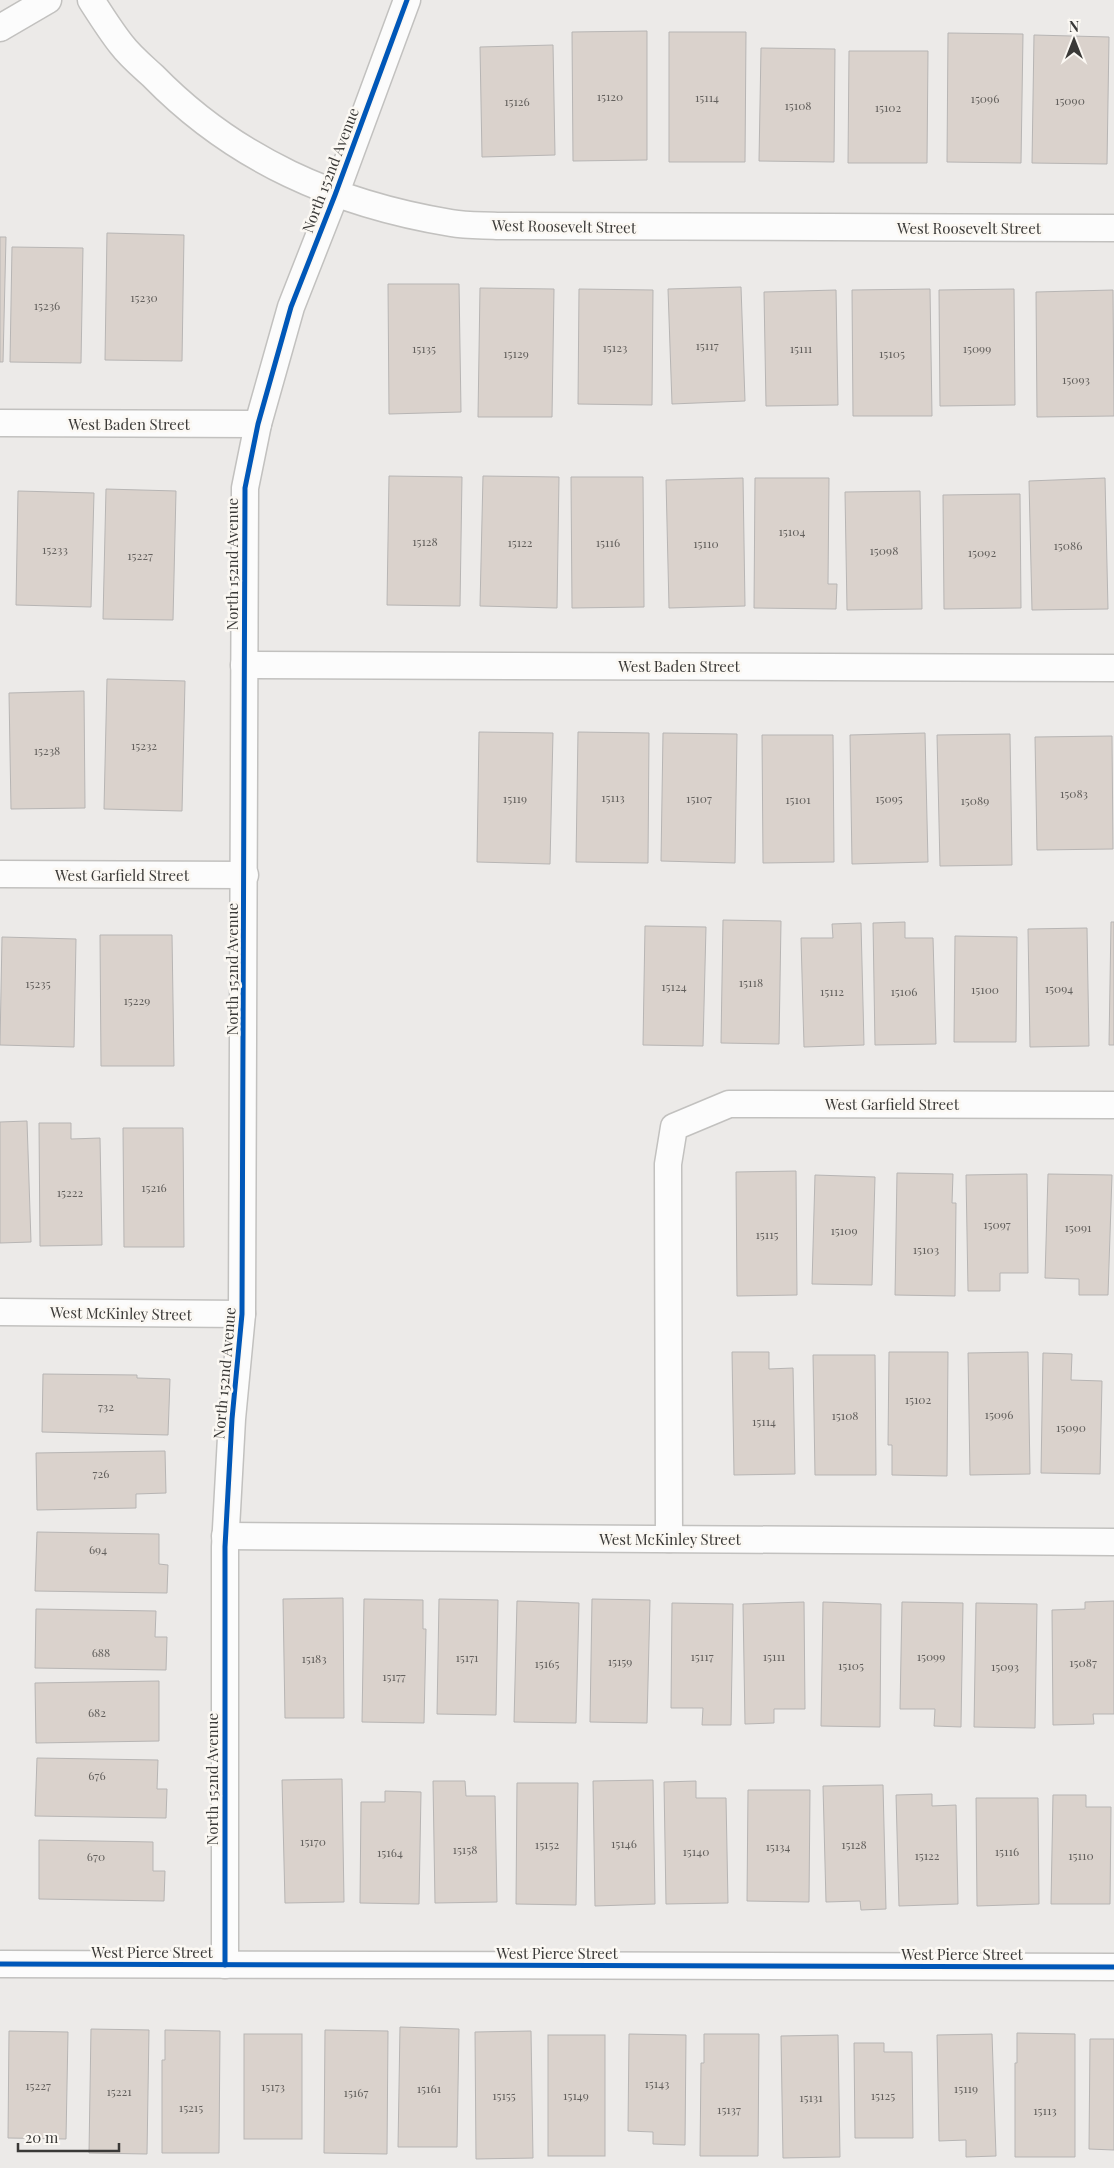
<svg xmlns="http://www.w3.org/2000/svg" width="1114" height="2168" font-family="'Playfair Display',serif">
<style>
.building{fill:#dad2cc;stroke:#b7b5b4}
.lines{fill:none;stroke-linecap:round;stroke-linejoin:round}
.street-casing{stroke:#c2c1bf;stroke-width:29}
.street{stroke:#fcfcfc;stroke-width:26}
.cycleway-casing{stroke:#fbf8f3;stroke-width:8}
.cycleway{stroke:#0057b8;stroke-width:5}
.labels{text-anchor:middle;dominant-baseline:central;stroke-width:5;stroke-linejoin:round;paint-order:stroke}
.number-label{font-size:12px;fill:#63605d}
.street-label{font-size:15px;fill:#3a3937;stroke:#fbf8f3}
</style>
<rect width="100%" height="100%" fill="#eceae8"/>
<g class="building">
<polygon points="647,31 647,160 573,161 572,32"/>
<polygon points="669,32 746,32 745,162 669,162"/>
<polygon points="948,33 1023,34 1021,163 947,162"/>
<polygon points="1034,35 1109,37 1107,164 1032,163"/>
<polygon points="553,45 555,155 482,157 480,47"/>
<polygon points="761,48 835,49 834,162 759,161"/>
<polygon points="849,51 928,51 927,163 848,163"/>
<polygon points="107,233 184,235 182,361 105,360"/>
<polygon points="0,237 6,237 3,362 0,362"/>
<polygon points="12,247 83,248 81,363 10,362"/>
<polygon points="388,284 459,284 461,412 389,414"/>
<polygon points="741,287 745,401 672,404 668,289"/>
<polygon points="480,288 554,289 552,417 478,417"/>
<polygon points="579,289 653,290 652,405 578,404"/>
<polygon points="930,289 932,416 853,416 852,290"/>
<polygon points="1014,289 1015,405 940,406 939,290"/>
<polygon points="836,290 838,405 766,406 764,292"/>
<polygon points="1113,290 1114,416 1037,417 1036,292"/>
<polygon points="389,476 462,477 460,606 387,605"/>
<polygon points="483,476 559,477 557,608 480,606"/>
<polygon points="571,477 643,477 644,607 572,608"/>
<polygon points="743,478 745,606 669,608 666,480"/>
<polygon points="755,478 829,478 828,584 837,584 836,609 754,608"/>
<polygon points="1105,478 1108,609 1032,610 1029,481"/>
<polygon points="106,489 176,491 173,620 103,619"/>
<polygon points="18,491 94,493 91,607 16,605"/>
<polygon points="920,491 922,609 847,610 845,492"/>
<polygon points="1020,494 1021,608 944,609 943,495"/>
<polygon points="107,679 185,681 182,811 104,809"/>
<polygon points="84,691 85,808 11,809 9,693"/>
<polygon points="479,732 553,733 550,864 477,862"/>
<polygon points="578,732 649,733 648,863 576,862"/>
<polygon points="663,733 737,734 735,863 661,861"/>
<polygon points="925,733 928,862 852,864 850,735"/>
<polygon points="1010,734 1012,865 940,866 937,735"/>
<polygon points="762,735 833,735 834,862 763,863"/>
<polygon points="1112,736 1113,849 1037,850 1035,737"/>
<polygon points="723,920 781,921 779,1044 721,1043"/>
<polygon points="905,922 905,938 933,938 936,1044 875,1045 873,923"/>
<polygon points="1111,922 1114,922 1114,1045 1109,1045"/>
<polygon points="861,923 864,1045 804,1047 801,938 833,938 832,924"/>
<polygon points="645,926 706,927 703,1046 643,1045"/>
<polygon points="1087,928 1089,1046 1030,1047 1028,929"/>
<polygon points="100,935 172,935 174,1066 101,1066"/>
<polygon points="955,936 1017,937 1016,1042 954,1042"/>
<polygon points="2,937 76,939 74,1047 0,1045"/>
<polygon points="27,1121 31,1242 0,1243 0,1122"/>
<polygon points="39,1123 71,1123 71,1139 100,1138 102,1245 40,1246"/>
<polygon points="123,1128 183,1128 184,1247 124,1247"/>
<polygon points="796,1171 797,1295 737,1296 736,1172"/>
<polygon points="897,1173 953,1174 952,1203 956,1203 955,1296 895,1295"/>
<polygon points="1027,1174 1028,1273 1000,1273 1000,1291 968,1291 966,1175"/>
<polygon points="1048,1174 1112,1175 1108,1295 1079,1295 1079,1279 1045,1278"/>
<polygon points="815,1175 875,1177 872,1285 812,1284"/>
<polygon points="732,1352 769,1352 769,1369 793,1368 795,1474 734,1475"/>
<polygon points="889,1352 948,1352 947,1476 892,1475 892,1445 888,1445"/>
<polygon points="1028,1352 1030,1474 970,1475 968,1353"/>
<polygon points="1043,1353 1072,1354 1071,1380 1102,1381 1100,1474 1041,1473"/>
<polygon points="813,1355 875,1355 876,1475 815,1475"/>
<polygon points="43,1374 137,1375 137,1378 170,1379 168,1435 42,1432"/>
<polygon points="165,1451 166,1493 136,1494 136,1508 37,1510 36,1453"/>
<polygon points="37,1532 159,1534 159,1564 168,1565 167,1593 35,1591"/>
<polygon points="343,1598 344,1718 285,1718 283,1599"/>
<polygon points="364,1599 423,1600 423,1629 426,1629 424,1723 362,1722"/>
<polygon points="439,1599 498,1600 496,1715 437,1714"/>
<polygon points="592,1599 650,1600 647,1723 590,1722"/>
<polygon points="517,1601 579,1603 576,1723 514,1722"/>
<polygon points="1114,1601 1114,1714 1093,1714 1094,1724 1053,1725 1052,1610 1085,1609 1085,1602"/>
<polygon points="804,1602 805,1709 774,1709 774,1723 745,1724 743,1604"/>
<polygon points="823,1602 881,1604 880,1727 821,1726"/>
<polygon points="902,1602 963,1603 961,1727 934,1726 935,1709 900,1709"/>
<polygon points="672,1603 733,1604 731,1725 702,1725 703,1708 671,1708"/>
<polygon points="976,1603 1037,1604 1035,1728 974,1727"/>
<polygon points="36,1609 156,1611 155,1637 167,1637 166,1670 35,1668"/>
<polygon points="159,1681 159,1741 36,1743 35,1683"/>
<polygon points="37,1758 158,1760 157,1789 167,1789 166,1818 35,1816"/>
<polygon points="342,1779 344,1902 285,1903 282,1780"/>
<polygon points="653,1780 655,1904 595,1906 593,1781"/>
<polygon points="433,1781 465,1781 466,1796 495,1796 497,1902 435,1903"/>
<polygon points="696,1781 696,1798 726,1798 728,1903 666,1904 664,1782"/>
<polygon points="517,1783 578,1783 576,1905 516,1904"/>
<polygon points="883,1785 886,1909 861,1910 860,1901 826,1902 823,1786"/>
<polygon points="748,1790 810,1790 809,1902 747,1901"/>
<polygon points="385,1791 421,1792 419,1904 360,1903 361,1802 385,1802"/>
<polygon points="932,1794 932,1806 956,1805 958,1904 899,1906 896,1795"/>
<polygon points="1053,1795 1086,1795 1086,1807 1111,1807 1110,1904 1051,1904"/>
<polygon points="976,1798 1038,1798 1039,1904 977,1906"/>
<polygon points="39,1840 153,1842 153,1871 165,1871 164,1901 39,1899"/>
<polygon points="400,2027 459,2029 457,2147 398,2147"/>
<polygon points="91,2029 149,2030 147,2154 89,2153"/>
<polygon points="165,2030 220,2031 219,2153 162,2153 162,2060 165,2060"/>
<polygon points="325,2030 388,2031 387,2154 324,2153"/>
<polygon points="9,2031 68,2032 66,2139 8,2138"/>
<polygon points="531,2031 533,2158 476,2159 475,2032"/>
<polygon points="1017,2033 1075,2034 1075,2157 1015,2157 1015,2063 1017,2063"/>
<rect x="244" y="2034" width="58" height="105"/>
<polygon points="629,2034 686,2035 685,2145 653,2144 653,2132 628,2131"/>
<polygon points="704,2034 759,2034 758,2156 700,2156 701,2063 704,2063"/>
<polygon points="992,2034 996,2156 966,2157 966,2140 939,2141 937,2035"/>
<rect x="548" y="2035" width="57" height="121"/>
<polygon points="838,2035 840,2157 783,2158 781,2036"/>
<polygon points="1090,2039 1114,2039 1114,2150 1089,2149"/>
<polygon points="854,2043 884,2043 884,2052 912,2052 913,2138 855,2138"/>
</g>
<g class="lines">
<defs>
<g id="street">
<path d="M91 0C100 14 110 30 121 44 130 56 142 66 153 76 235 160 336 204 451 223 467 226 484 225 500 226L1114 228"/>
<polyline points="0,28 48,0"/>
<polyline points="0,423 258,424"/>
<polyline points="244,665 1114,668"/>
<polyline points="0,874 245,875"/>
<polyline points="0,1312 242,1314"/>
<polyline points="225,1536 1114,1542"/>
<polyline points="669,1539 668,1164 674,1127 729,1104 1114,1105"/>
<polyline points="0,1964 1114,1967"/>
<polyline points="225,1965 225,1547 232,1419 242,1314 245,488 258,424 291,307 335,195 407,0"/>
</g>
</defs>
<use href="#street" class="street-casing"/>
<use href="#street" class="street"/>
<defs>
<g id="cycleway">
<polyline points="0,1964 1114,1967"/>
<polyline points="225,1965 225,1547 232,1419 242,1314 245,488 258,424 291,307 335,195 407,0"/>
</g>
</defs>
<use href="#cycleway" class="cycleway-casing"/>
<use href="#cycleway" class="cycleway"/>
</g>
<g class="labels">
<g class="number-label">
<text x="610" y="96">15120</text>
<text x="707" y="97">15114</text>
<text x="985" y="98">15096</text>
<text x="1070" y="100">15090</text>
<text x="517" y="101">15126</text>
<text x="798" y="105">15108</text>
<text x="888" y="107">15102</text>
<text x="144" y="297">15230</text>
<text x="47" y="305">15236</text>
<text x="707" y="345">15117</text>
<text x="615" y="347">15123</text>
<text x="424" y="348">15135</text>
<text x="801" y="348">15111</text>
<text x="977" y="348">15099</text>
<text x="516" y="353">15129</text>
<text x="892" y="353">15105</text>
<text x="1076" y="379">15093</text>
<text x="792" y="531">15104</text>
<text x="425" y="541">15128</text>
<text x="520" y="542">15122</text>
<text x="608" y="542">15116</text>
<text x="706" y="543">15110</text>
<text x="1068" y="545">15086</text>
<text x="55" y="549">15233</text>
<text x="884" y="550">15098</text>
<text x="982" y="552">15092</text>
<text x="140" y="555">15227</text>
<text x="144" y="745">15232</text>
<text x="47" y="750">15238</text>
<text x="1074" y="793">15083</text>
<text x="613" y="797">15113</text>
<text x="515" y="798">15119</text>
<text x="699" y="798">15107</text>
<text x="889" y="798">15095</text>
<text x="798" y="799">15101</text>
<text x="975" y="800">15089</text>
<text x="751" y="982">15118</text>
<text x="38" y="983">15235</text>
<text x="674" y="986">15124</text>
<text x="1059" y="988">15094</text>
<text x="985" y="989">15100</text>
<text x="832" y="991">15112</text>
<text x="904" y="991">15106</text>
<text x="137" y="1000">15229</text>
<text x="154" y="1187">15216</text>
<text x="70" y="1192">15222</text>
<text x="997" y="1224">15097</text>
<text x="1078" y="1227">15091</text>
<text x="844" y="1230">15109</text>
<text x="767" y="1234">15115</text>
<text x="926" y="1249">15103</text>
<text x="918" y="1399">15102</text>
<text x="106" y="1406">732</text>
<text x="999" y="1414">15096</text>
<text x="845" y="1415">15108</text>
<text x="764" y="1421">15114</text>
<text x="1071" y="1427">15090</text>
<text x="101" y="1473">726</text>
<text x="98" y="1549">694</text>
<text x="101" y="1652">688</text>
<text x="702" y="1656">15117</text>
<text x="774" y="1656">15111</text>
<text x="931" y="1656">15099</text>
<text x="467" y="1657">15171</text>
<text x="314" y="1658">15183</text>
<text x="620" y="1661">15159</text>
<text x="1083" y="1662">15087</text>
<text x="547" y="1663">15165</text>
<text x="851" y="1665">15105</text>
<text x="1005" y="1666">15093</text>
<text x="394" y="1676">15177</text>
<text x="97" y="1712">682</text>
<text x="97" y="1775">676</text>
<text x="313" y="1841">15170</text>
<text x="624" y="1843">15146</text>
<text x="547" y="1844">15152</text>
<text x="854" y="1844">15128</text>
<text x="778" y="1846">15134</text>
<text x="465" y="1849">15158</text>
<text x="696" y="1851">15140</text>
<text x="1007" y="1851">15116</text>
<text x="390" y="1852">15164</text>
<text x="927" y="1855">15122</text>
<text x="1081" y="1855">15110</text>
<text x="96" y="1856">670</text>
<text x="657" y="2083">15143</text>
<text x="38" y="2085">15227</text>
<text x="273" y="2086">15173</text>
<text x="429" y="2088">15161</text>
<text x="966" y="2088">15119</text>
<text x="119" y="2091">15221</text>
<text x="356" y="2092">15167</text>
<text x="504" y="2095">15155</text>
<text x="576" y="2095">15149</text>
<text x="883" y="2095">15125</text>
<text x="811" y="2097">15131</text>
<text x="191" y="2107">15215</text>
<text x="729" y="2109">15137</text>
<text x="1045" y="2110">15113</text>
</g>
<g class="street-label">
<text transform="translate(330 170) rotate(-69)">North 152nd Avenue</text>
<text transform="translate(564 226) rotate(1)">West Roosevelt Street</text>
<text x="969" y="228">West Roosevelt Street</text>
<text x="129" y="424">West Baden Street</text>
<text transform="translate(232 564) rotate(-90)">North 152nd Avenue</text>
<text x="679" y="666">West Baden Street</text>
<text x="122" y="875">West Garfield Street</text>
<text transform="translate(232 969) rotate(-90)">North 152nd Avenue</text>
<text x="892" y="1104">West Garfield Street</text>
<text transform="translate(121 1313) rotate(1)">West McKinley Street</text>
<text transform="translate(224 1373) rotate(-85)">North 152nd Avenue</text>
<text x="670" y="1539">West McKinley Street</text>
<text transform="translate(212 1779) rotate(-90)">North 152nd Avenue</text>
<text x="152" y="1952">West Pierce Street</text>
<text x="557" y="1953">West Pierce Street</text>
<text x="962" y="1954">West Pierce Street</text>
</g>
</g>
<g transform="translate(1074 40)" stroke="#fbf8f3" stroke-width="4" paint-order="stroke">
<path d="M0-4L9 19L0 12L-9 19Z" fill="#3a3937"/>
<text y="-8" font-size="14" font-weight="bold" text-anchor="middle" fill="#3a3937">N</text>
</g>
<path d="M18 2143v8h101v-8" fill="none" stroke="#3a3937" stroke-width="2.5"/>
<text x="25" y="2143" font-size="15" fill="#3a3937" stroke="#fbf8f3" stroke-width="4" paint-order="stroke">20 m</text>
</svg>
